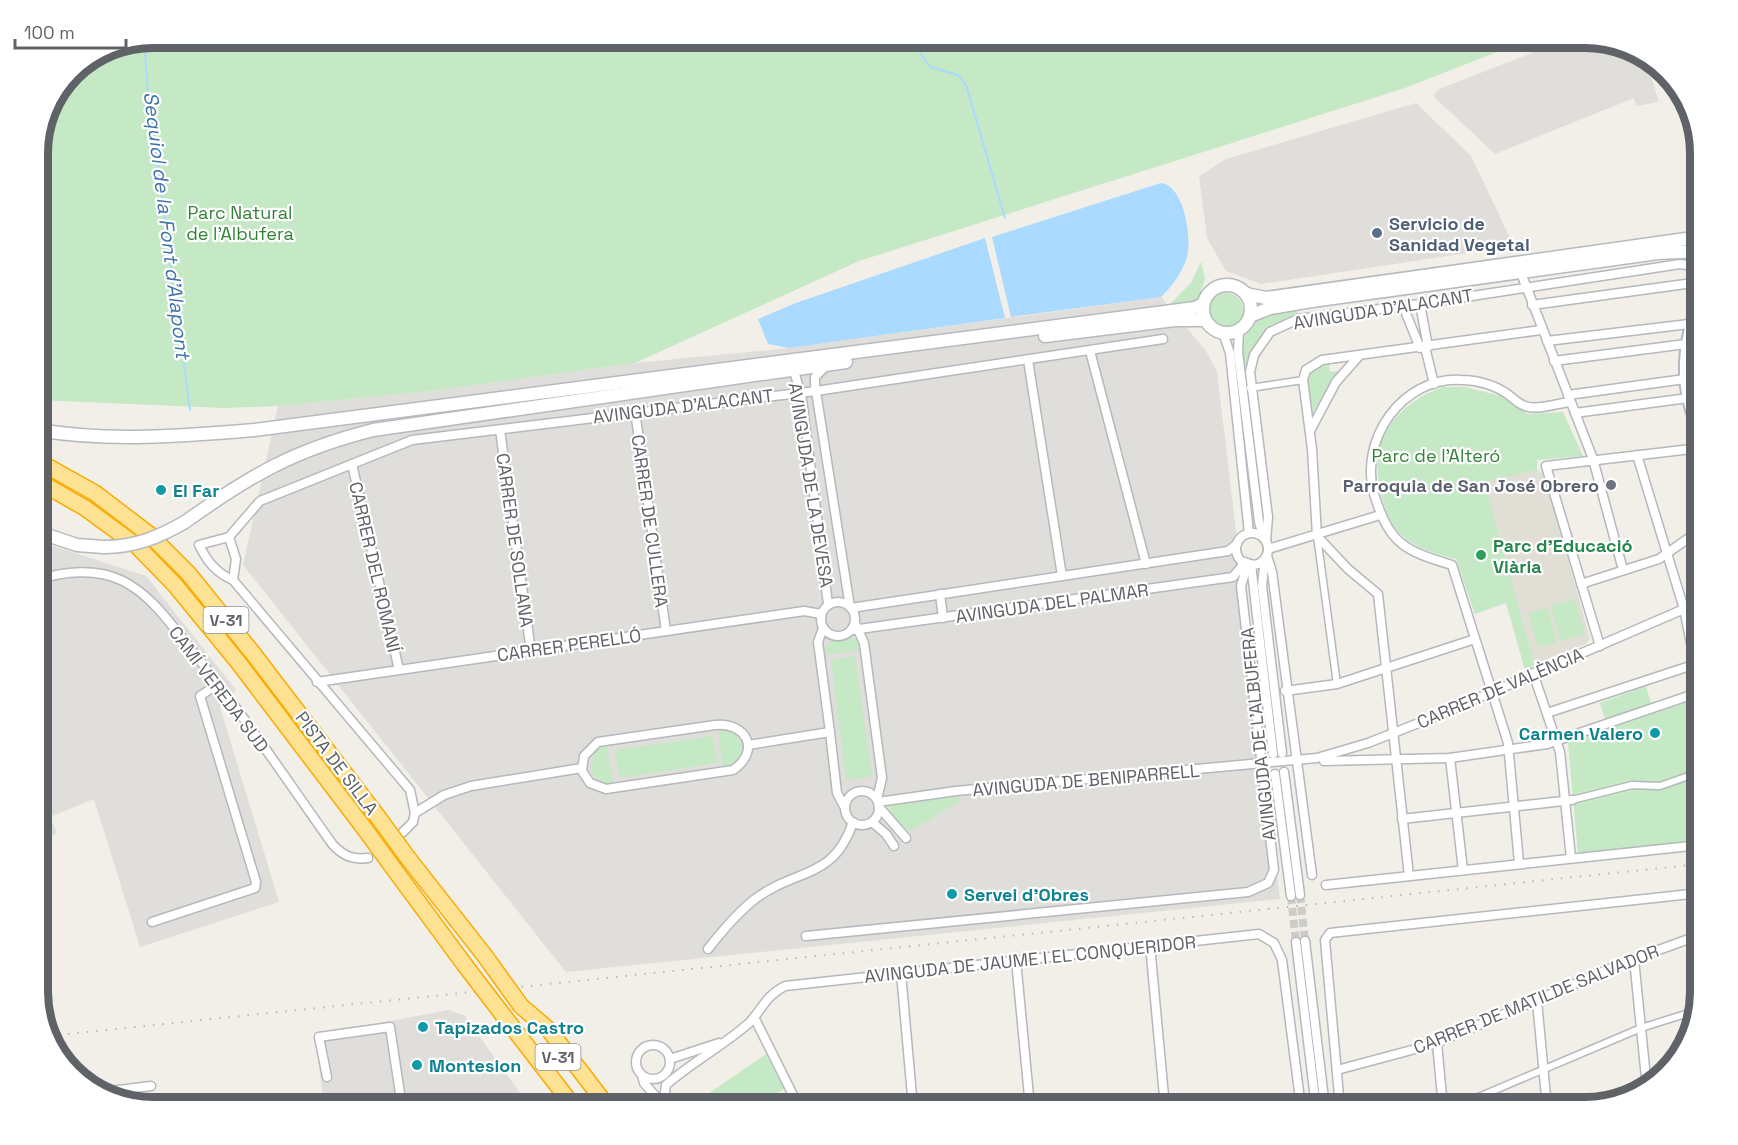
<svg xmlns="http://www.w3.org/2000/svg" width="1738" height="1145" font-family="'Space Grotesk',sans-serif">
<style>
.industrial{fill:#e0deda}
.education{fill:#e1ded6}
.green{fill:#c5e8c5}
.water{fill:#aadaff}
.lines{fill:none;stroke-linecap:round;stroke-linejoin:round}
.stream{stroke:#aadaff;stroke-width:2}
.minor-tunnel{stroke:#ccccc8;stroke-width:8;stroke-dasharray:8 4;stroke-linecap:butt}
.pedestrian-casing{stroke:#b5b8bc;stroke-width:9}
.minor-casing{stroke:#b5b8bc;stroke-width:11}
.tertiary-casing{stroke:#b5b8bc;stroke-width:14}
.secondary-casing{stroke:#b6babf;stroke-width:15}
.motorway-casing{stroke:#f9ab00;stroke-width:18}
.pedestrian{stroke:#fff;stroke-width:6}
.minor{stroke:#fff;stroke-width:8}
.tertiary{stroke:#fff;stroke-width:10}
.secondary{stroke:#fff;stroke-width:12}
.motorway{stroke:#fde293;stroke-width:15}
.rail{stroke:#b6b7b8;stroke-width:2;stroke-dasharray:1.5 8;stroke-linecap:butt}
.secondary-bridge-casing{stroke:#b6babf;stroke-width:15;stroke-linecap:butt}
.motorway-bridge-casing{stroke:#f9ab00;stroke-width:18;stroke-linecap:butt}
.secondary-bridge{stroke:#fff;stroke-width:12}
.motorway-bridge{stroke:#fde293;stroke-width:15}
.service-dot{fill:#5c6f8a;stroke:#fff;stroke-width:2}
.worship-dot{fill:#6b7280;stroke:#fff;stroke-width:2}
.culture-dot{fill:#0f9aa8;stroke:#fff;stroke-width:2}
.leisure-dot{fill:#2e9e5b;stroke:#fff;stroke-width:2}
.labels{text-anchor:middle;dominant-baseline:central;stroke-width:4.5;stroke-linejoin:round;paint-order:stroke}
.shield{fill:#fff;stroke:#8f9295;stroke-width:1.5}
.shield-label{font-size:16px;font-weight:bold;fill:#5f6368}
.park-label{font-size:18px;fill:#348238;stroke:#fff}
.service-label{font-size:18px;font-weight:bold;fill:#4e5e75;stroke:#fff;text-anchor:start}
.street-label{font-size:18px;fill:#5f6368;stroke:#fff}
.worship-label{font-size:18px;font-weight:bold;fill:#5b616d;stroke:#fff;text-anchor:end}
.culture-label{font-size:18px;font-weight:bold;fill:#0d838f;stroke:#fff;text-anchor:start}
.leisure-label{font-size:18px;font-weight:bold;fill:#27864d;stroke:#fff;text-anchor:start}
.water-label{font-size:20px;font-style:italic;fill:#4174aa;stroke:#fff}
.rim{fill:none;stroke:#5f6368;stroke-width:8}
</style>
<rect width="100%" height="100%" fill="#f1efe8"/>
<g class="industrial">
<polygon points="1570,38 1585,38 1644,55 1659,102 1636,106 1634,98 1495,154 1433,96 1439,89"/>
<polygon points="1416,103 1471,156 1514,246 1261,284 1226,271 1207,238 1199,176 1226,159"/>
<polygon points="1161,297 1206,351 1217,372 1280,899 566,972 243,565 278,406 431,391 635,363 789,348"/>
<polygon points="38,541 146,576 236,690 220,707 279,902 140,947 94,799 50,817 57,833 38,843"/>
<polygon points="449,1010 465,1016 530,1107 324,1107 315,1035"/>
</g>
<polygon class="education" points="1537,470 1544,474 1590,638 1586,644 1539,662 1533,660 1483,481"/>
<g class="green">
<polygon points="153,38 1533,38 1402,89 859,261 635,363 431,391 278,406 224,408 38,400 38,146 72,71 109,46"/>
<polygon points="1201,262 1205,278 1198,301 1166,308 1191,283"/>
<circle cx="1226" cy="310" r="17"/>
<path d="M1297 310 1298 316C1271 323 1257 338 1248 364H1244C1239 320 1257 314 1297 310Z"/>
<path d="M1329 363 1330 372 1339 371 1311 415C1307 391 1296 369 1329 363Z"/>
<path d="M1443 387H1464L1501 396 1527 414 1563 412 1583 456 1537 460V470L1484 482 1535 666 1525 670 1506 603 1475 614 1456 559C1434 554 1409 546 1395 528 1388 520 1385 508 1382 498 1366 444 1393 405 1443 387Z"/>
<polygon points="1575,599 1585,634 1561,641 1551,606"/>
<polygon points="1547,608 1557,642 1538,647 1528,613"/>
<polygon points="853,638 859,643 861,650 825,655 824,650 831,641"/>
<polygon points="855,656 872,777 846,780 831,660"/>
<polygon points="1646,686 1651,704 1605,719 1600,703"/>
<polygon points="1700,698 1700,841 1578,854 1568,743"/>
<polygon points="718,728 736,733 744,747 738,760 723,769"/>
<polygon points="713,736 717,763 619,778 615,750"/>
<polygon points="603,746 607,746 613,784 597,782 590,767 595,752"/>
<polygon points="957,796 960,801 910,831 896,821 889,810 891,804"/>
<polygon points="766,1054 784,1089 758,1107 689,1107"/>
</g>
<g class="water">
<path d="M1161 183C1184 185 1192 239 1187 257 1182 273 1173 285 1161 297L1011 317 992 237Z"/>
<polygon points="985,238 1005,318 789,348 768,344 758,319 796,303"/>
</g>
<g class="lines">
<g class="stream">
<polyline points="910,38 930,67 958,75 966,85 1005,218"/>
<polyline points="144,39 148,92 190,410"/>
</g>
<g class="minor-tunnel">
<polyline points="1300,895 1305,941"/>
<polyline points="1291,896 1296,942"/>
</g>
<defs>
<g id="pedestrian">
<polyline points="1250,388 1303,380"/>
<polyline points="1317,536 1337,684"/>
<polyline points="1572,800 1632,785 1660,786 1700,772"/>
<polyline points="1455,1107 1641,1028 1695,1011"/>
</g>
<g id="minor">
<polyline points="1521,273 1593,459 1623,570"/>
<polyline points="1420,304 1428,347"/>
<polyline points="1532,305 1700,282"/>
<polyline points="1403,306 1420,348"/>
<polyline points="1239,330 1238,352 1259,522 1264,538"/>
<polyline points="1223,333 1230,353 1249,533"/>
<polyline points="1547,341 1689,324"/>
<polyline points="1425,347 1434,384"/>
<polyline points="1090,351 1146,564"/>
<polyline points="1028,360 1062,576"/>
<polyline points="1554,361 1686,344"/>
<polyline points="826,366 815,377 815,385 850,607"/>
<polyline points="789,370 795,374 802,400 828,604"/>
<polyline points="1685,386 1700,383"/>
<polyline points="1568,395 1685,379"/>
<polyline points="635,411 666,631"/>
<polyline points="1575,413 1688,398"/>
<polyline points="500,430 531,651"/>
<polyline points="1310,431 1336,382 1358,357"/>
<polyline points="1637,455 1684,609 1700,688"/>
<polyline points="352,464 399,670"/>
<circle cx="1252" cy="549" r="16"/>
<polyline points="229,537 260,501 412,440 816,391 1163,339"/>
<path d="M229 537 236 559 233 580C216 573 207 561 199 545Z"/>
<polyline points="1266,541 1268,517 1250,372 1254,355 1270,332 1298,319 1420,304 1680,264 1692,266 1698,271 1698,282"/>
<polyline points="1268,549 1380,515"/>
<polyline points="1267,556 1272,572 1312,875"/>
<polyline points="1265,558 1262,586 1282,753"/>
<polyline points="1251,564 1273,754"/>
<path d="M38 580C63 571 97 568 123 581 152 596 170 623 190 648 241 711 286 779 333 845 344 856 352 860 368 858"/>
<polyline points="233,580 410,790 415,813"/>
<polyline points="1581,584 1659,559 1700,530"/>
<polyline points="940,594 943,618"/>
<circle cx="838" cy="619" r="17"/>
<polyline points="851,608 1228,551 1237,544"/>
<polyline points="855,623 864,643 882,778 877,799"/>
<polyline points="823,628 818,642 830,732 837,793 845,808"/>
<polyline points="852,630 1233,577 1245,562"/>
<polyline points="1600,646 1546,466 1700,448"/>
<polyline points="1533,673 1560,752 1571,858"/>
<polyline points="317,682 804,611 821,614"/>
<polyline points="1285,691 1337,684 1475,639"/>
<polyline points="1547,713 1696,664"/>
<path d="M715 725C747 722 761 751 733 770L606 789 590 783 582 771 584 756 598 742Z"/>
<polyline points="748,745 830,732"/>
<polyline points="1450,758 1463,870"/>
<polyline points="1324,761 1450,758 1547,744 1700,692"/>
<polyline points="1284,772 1300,895"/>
<polyline points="1275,774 1291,896"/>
<circle cx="862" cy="808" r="17"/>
<polyline points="878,802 956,791 1317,758 1368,743 1439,715 1684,609 1700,605"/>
<polyline points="879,807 906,838"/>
<polyline points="1402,819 1572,800"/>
<polyline points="872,822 886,834 894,846"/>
<polyline points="403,832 413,822 415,813 444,795 471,786 582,768"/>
<path d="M1519 863 1508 743 1452 565C1405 551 1390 544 1375 497 1357 441 1402 376 1462 380 1477 380 1494 385 1506 393 1512 397 1518 404 1525 406 1536 411 1558 403 1570 402"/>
<polyline points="1409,876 1378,594 1348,569 1317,536 1312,449 1303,380 1306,370 1322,360 1541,330"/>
<polyline points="1326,885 1700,845"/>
<polyline points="152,922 255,888 256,882 200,696 218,684"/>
<polyline points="806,936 1248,892 1268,883 1274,870 1241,586 1248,563"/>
<polyline points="1305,941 1325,1107"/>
<polyline points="1296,942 1316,1107"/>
<polyline points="1150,945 1165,1107"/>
<path d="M708 949C722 931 737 913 755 899 796 868 834 880 853 822"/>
<polyline points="1634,959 1647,1088"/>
<polyline points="1016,960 1030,1107"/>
<polyline points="901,973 913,1107"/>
<polyline points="1537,1001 1547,1107"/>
<polyline points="754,1017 799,1107"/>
<polyline points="1437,1043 1443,1107"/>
<circle cx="653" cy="1062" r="17"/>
<polyline points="670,1059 719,1043"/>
<polyline points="1337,1070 1434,1044 1628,961 1700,935"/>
<polyline points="642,1075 644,1083 665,1107"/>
<polyline points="327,1077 319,1037 390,1027 402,1107"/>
<polyline points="102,1092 151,1086"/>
<path d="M667 1107 664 1099 666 1085C692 1062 723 1046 749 1023 763 1009 764 997 785 986L1259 934 1274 943 1282 960 1301 1107"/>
<polyline points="1340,1107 1325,940 1330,933 1700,893"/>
</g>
<path id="tertiary" d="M1700 296C1683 342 1677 386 1700 432"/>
<g id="secondary">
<circle cx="1227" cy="309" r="24"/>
<polyline points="1246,294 1266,298 1700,237"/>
<polyline points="1250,316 1270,308 1312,301 1658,253 1700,251"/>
<polyline points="1045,336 1175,320 1205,320"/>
<path d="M38 430C109 442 182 436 254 430L1195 308 1203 304"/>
<path d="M185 522C251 475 294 450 373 430L846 362"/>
<polyline points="38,532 77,545 104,547"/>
</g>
<g id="motorway">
<polyline points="38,461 95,493 150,535 188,573 252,652 378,817"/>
<polyline points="38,481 85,508 137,546 175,585 238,662 364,828"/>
<polyline points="408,858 485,956"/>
<polyline points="394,869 464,964"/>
<polyline points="521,1006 549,1030 608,1107"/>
<polyline points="503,1015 574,1107"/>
</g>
</defs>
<use href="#pedestrian" class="pedestrian-casing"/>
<use href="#minor" class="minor-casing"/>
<use href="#tertiary" class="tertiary-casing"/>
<use href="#secondary" class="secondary-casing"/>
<use href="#motorway" class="motorway-casing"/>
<use href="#pedestrian" class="pedestrian"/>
<use href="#minor" class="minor"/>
<use href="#tertiary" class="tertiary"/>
<use href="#secondary" class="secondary"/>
<use href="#motorway" class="motorway"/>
<polyline class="rail" points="49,1036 1700,864"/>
<defs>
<path id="secondary-bridge" d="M104 547C135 547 159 537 185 522"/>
<g id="motorway-bridge">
<polyline points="378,817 408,858"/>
<polyline points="364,828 394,869"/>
<polyline points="485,956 521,1006"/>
<polyline points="464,964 503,1015"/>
</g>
</defs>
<use href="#secondary-bridge" class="secondary-bridge-casing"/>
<use href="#motorway-bridge" class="motorway-bridge-casing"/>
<use href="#secondary-bridge" class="secondary-bridge"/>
<use href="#motorway-bridge" class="motorway-bridge"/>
</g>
<circle class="service-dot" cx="1377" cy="233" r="6"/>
<circle class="worship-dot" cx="1611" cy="485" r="6"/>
<g class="culture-dot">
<circle cx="161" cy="490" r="6"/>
<circle cx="1655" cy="733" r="6"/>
<circle cx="952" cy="894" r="6"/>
<circle cx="423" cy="1027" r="6"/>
<circle cx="417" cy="1065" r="6"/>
</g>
<circle class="leisure-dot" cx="1481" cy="555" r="6"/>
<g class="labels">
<g class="shield">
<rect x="203.5" y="607" width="45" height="26" rx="4.5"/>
<rect x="535.5" y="1044" width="45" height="26" rx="4.5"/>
</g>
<g class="shield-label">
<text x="226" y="620">V-31</text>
<text x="558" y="1057">V-31</text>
</g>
<g class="park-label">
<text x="240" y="212">Parc Natural<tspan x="240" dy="21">de l'Albufera</tspan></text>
<text x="1436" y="455">Parc de l'Alteró</text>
</g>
<g class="service-label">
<text x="1389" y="223">Servicio de<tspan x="1389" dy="21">Sanidad Vegetal</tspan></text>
</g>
<g class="street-label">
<text transform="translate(1383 309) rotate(-9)">AVINGUDA D'ALACANT</text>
<text transform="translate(683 406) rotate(-7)">AVINGUDA D'ALACANT</text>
<text transform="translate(811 485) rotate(81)">AVINGUDA DE LA DEVESA</text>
<text transform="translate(650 521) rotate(82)">CARRER DE CULLERA</text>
<text transform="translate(515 540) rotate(82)">CARRER DE SOLLANA</text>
<text transform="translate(375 567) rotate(77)">CARRER DEL ROMANÍ</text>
<text transform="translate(1052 603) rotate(-8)">AVINGUDA DEL PALMAR</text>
<text transform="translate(569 645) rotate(-8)">CARRER PERELLÓ</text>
<text transform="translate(1500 688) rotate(-23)">CARRER DE VALÈNCIA</text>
<text transform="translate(219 689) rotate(53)">CAMÍ VEREDA SUD</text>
<text transform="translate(1258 734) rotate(-96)">AVINGUDA DE L'ALBUFERA</text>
<text transform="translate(337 763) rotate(53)">PISTA DE SILLA</text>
<text transform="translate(1086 780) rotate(-5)">AVINGUDA DE BENIPARRELL</text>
<text transform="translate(1030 959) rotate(-6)">AVINGUDA DE JAUME I EL CONQUERIDOR</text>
<text transform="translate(1536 999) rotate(-22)">CARRER DE MATILDE SALVADOR</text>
</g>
<g class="worship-label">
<text x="1599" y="485">Parroquia de San José Obrero</text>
</g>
<g class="culture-label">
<text x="173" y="490">El Far</text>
<text x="1643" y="733" text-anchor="end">Carmen Valero</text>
<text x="964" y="894">Servei d'Obres</text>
<text x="435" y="1027">Tapizados Castro</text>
<text x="429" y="1065">Montesion</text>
</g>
<g class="leisure-label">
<text x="1493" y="545">Parc d'Educació<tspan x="1493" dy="21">Viària</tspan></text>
</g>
<g class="water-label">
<text transform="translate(167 225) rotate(83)">Sequiol de la Font d’Alapont</text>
</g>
</g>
<path d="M0 0H1738V1145H0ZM153 48H1585A105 105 0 0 1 1690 153V992A105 105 0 0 1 1585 1097H153A105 105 0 0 1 48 992V153A105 105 0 0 1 153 48Z" fill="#fff" fill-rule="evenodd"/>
<path class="rim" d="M153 48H1585A105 105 0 0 1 1690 153V992A105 105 0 0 1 1585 1097H153A105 105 0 0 1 48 992V153A105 105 0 0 1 153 48Z"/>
<path d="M15 39v9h111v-9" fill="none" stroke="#5f6368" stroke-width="3"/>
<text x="24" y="39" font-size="18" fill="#5f6368" stroke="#ffffff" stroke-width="4.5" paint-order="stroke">100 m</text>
</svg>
